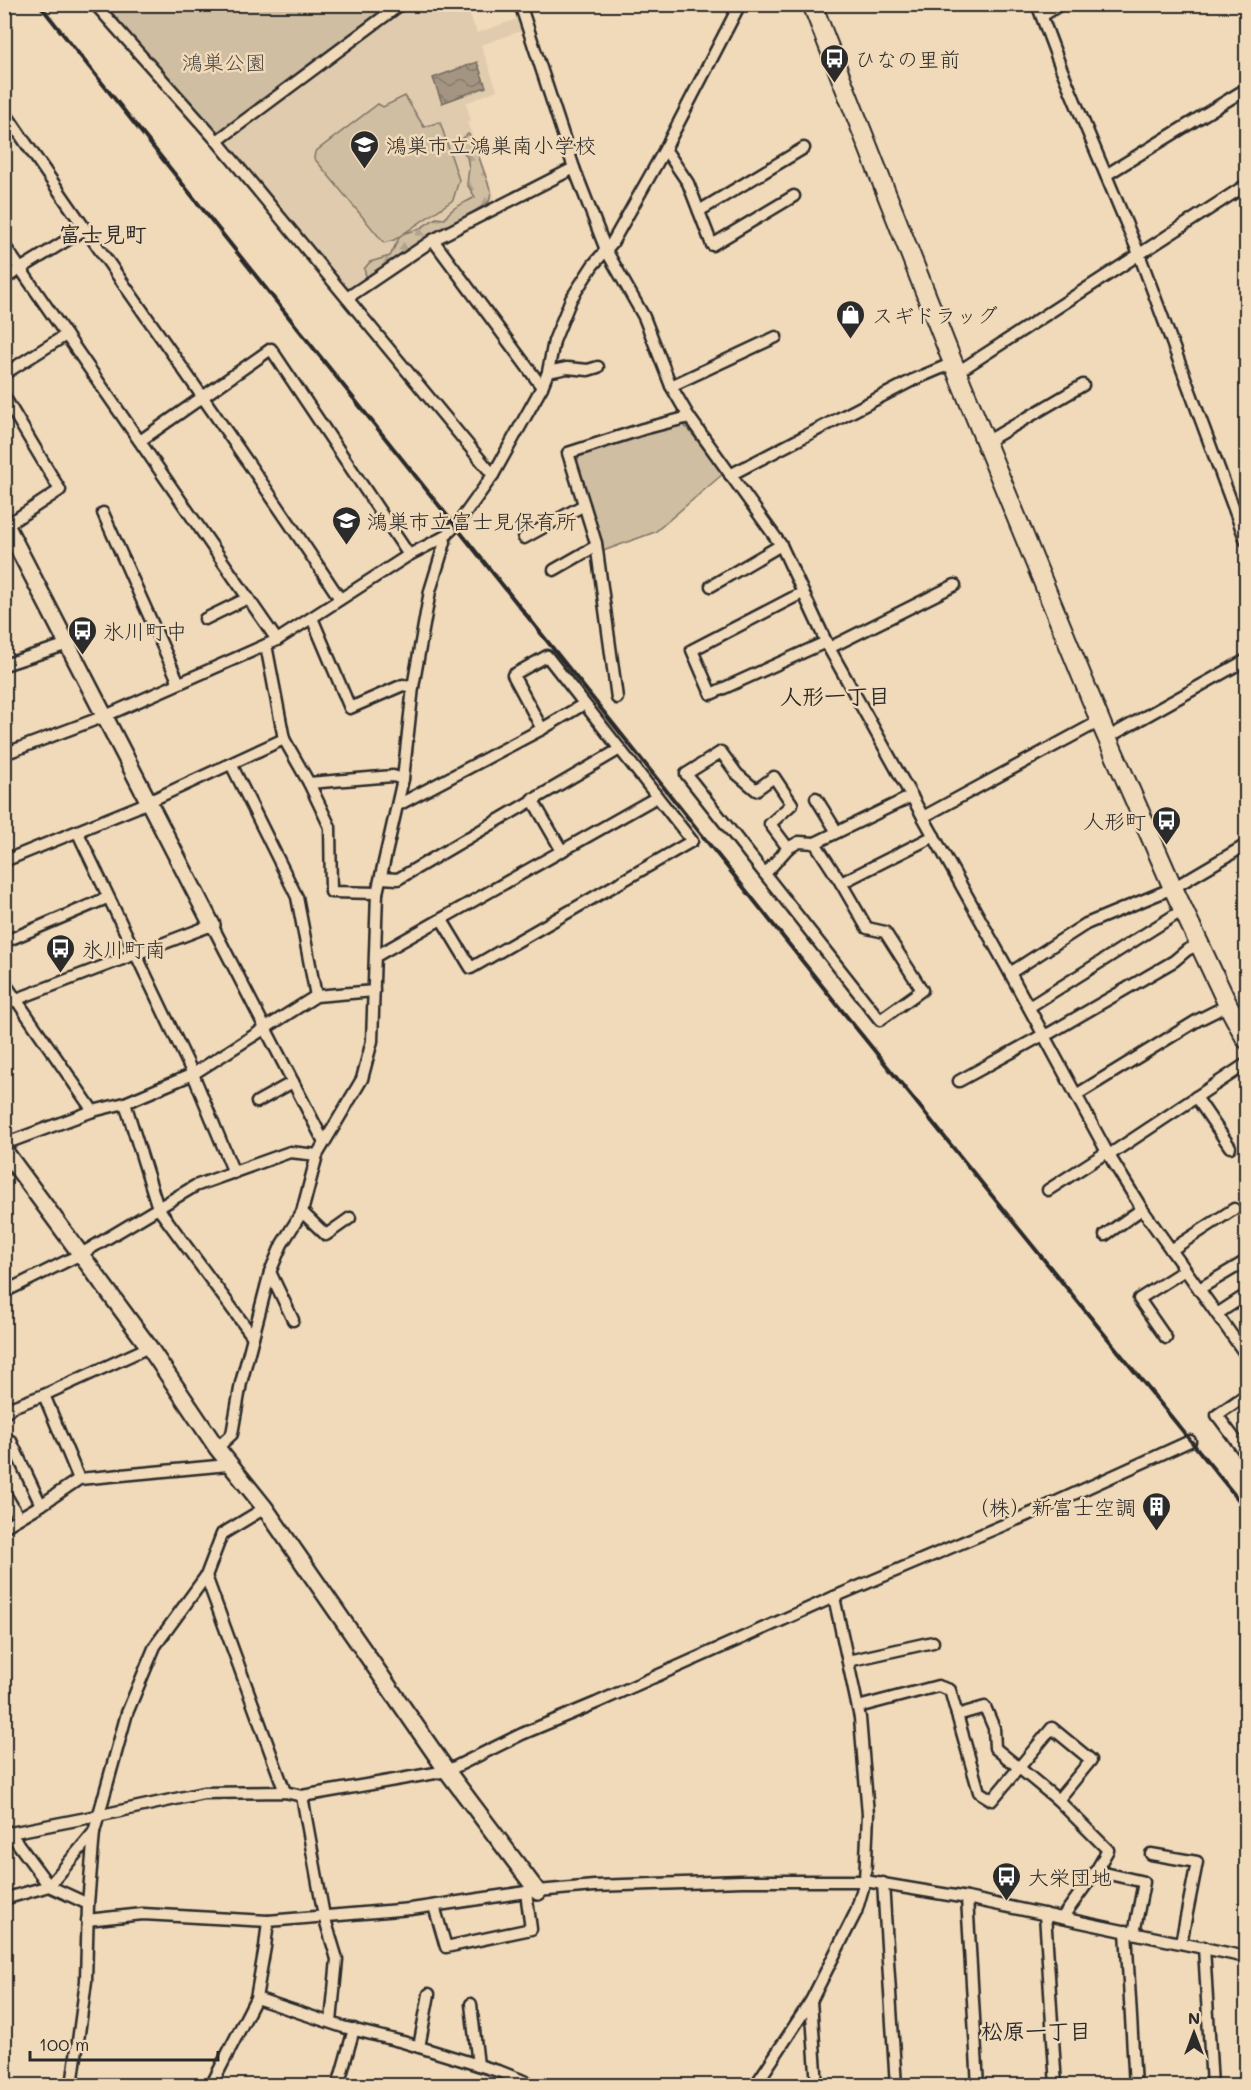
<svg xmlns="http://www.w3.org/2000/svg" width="1251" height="2090" font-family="Mali,'Klee One',sans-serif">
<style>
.built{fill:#e0cbae}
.forest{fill:url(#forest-firs);stroke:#7e7466;stroke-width:1.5}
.park{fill:#d0bea2;stroke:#7e7466;stroke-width:1.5}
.water{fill:url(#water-waves);stroke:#736b5f;stroke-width:1.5}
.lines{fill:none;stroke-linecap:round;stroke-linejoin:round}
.street-casing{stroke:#2b2b2b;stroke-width:15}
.secondary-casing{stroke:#2b2b2b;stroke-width:20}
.primary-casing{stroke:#2b2b2b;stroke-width:22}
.street{stroke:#f1daba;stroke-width:10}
.secondary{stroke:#f1daba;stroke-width:15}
.primary{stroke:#f1daba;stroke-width:18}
.rail{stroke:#2b2b2b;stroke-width:4}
.labels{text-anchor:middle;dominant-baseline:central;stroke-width:5;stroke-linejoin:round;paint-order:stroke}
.poi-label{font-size:21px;fill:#2b2b2b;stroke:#f1daba;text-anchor:start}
.park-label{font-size:21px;fill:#4c4843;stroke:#f1daba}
.neighbourhood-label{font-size:22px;font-weight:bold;fill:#2b2b2b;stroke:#f1daba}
</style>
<defs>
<pattern id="forest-firs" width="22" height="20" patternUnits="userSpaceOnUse" patternTransform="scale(1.5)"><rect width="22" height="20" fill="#d0bea2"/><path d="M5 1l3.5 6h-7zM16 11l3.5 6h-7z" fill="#b3a38c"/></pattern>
<pattern id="water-waves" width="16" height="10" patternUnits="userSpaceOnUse" patternTransform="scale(1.5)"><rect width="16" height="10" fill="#a39581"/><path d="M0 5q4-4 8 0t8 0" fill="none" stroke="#857a6a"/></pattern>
</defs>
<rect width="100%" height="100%" fill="#f1daba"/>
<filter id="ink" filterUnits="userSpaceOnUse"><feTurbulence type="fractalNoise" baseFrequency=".0167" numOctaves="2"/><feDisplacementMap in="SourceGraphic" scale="12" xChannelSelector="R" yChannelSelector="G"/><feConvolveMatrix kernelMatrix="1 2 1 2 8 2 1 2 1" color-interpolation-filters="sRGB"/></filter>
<g filter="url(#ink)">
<polygon class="built" points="407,5 466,5 477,33 520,18 524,30 481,45 497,90 466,103 471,121 467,122 494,194 492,203 351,290 347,290 225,144 227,136"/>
<path class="forest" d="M468 134 472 137 491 192 489 202 367 279 364 269 370 262 390 256 401 234 419 229 436 218 445 219C450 207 464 204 475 197L467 184 469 168 467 157 460 147 461 140Z"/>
<g class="park">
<polygon points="95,5 395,5 217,138"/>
<polygon points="405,96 424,127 440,122 459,180 453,200 394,240 384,243 314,158 315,152 378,104 383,107"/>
<polygon points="683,425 689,430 723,474 655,532 603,551 577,461 580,456 638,437"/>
</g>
<polygon class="water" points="477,62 486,87 442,103 433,78"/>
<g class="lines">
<defs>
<g id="street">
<polyline points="95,4 217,141 493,475"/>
<polyline points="520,4 574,168 606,250 644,317 671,386 689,417 781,545 829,648 1010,973 1107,1152 1142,1209 1246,1355"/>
<polyline points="1037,4 1061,68 1139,254 1246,541"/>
<polyline points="1042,16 1061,4"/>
<path d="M4 111C115 275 232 434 340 599"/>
<polyline points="217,141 401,4"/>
<polyline points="665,149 688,183 712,245 794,196"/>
<polyline points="1106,175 1246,89"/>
<polyline points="699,211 804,148"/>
<polyline points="433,240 542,387"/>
<polyline points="4,245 277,640"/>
<polyline points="4,279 85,229"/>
<polyline points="347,298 433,240 574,168"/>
<polyline points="956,371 967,366 1246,185"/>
<polyline points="548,372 567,368 588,370 598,367"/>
<polyline points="4,374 66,335"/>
<polyline points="671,386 776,337"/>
<polyline points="4,396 60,490 7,525"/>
<polyline points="140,441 271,349 409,555"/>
<polyline points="986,442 1083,385"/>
<polyline points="730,475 913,380 953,363"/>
<polyline points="103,513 179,683"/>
<polyline points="524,538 584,505"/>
<polyline points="554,570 596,546"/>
<polyline points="711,586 781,545"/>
<polyline points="802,593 692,650 711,694 826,642"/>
<polyline points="312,618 350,708 403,685 413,687"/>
<polyline points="205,619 248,598"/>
<polyline points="829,648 955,585"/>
<polyline points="4,665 68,644"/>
<polyline points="617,698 596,543 568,453 643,429 689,417"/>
<polyline points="1107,738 1246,660"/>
<polyline points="284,739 309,783 330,827 331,892 377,893"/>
<polyline points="4,754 105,716 277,640 409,555 444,537 460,521 493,475 542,387 548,372 554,341 571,299 593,265 612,243 665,149 740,4"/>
<polyline points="231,764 297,897 316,996"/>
<polyline points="309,783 393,776 403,779"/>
<polyline points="912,796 815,843 841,883 934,836"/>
<polyline points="816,798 837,832"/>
<polyline points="532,799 562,851"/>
<polyline points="398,805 542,729 584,704"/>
<polyline points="923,817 1100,721"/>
<polyline points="78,833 193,1074 234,1173"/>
<polyline points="815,843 799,842 788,848 770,824 792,804 774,777 756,790 737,774 721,752 686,774 880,1020 922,990 885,932 867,928 841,883"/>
<polyline points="4,861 137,807 284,739 266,645"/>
<polyline points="765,874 788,848"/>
<polyline points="381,878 398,879 620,749"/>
<polyline points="442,920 471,968 692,841 547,656 513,675 542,729"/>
<polyline points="4,942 107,898"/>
<polyline points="376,956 657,797"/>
<polyline points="1010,973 1086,924 1173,888 1246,845"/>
<polyline points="4,982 93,1111"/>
<polyline points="4,1004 212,925 324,1142"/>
<polyline points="1029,1007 1183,910"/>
<polyline points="959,1081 1043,1035 1050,1033 1174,961 1187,950 1200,944"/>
<polyline points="1076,1095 1198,1020 1228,1005"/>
<polyline points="1196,1097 1230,1147"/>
<polyline points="257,1102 293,1082"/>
<polyline points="125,1103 158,1208 253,1337"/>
<polyline points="4,1144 93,1111 125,1103 193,1074 316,996 374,991"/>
<polyline points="1109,1155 1246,1064"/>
<polyline points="1048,1190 1107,1152"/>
<polyline points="302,1212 326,1235 350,1218"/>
<polyline points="1105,1235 1142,1209"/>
<polyline points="1171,1250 1234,1209"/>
<polyline points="270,1272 293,1320"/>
<polyline points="1199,1289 1246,1261"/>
<polyline points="4,1292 81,1254 195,1186 290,1152 317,1155"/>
<polyline points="1217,1314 1246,1295"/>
<polyline points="1166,1338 1139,1299 1185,1270"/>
<polyline points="1246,1395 1217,1415 1246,1454"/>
<polyline points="4,1414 12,1407 44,1395"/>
<polyline points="11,1441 41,1505"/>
<polyline points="217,1448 232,1434 241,1383 270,1272 282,1244 302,1212 317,1155 362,1079 372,1041 377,893 403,779 413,687 430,591 445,542 444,537"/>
<polyline points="79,1479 44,1395 149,1347"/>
<polyline points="4,1492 19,1518"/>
<polyline points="4,1527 41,1505 79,1479 228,1465"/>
<polyline points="206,1576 285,1792"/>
<polyline points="848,1661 933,1642"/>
<polyline points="858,1707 938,1686 950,1690 979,1792 992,1800 1052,1728 1091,1760 1058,1800"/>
<polyline points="957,1715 985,1707 994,1728 995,1748 1058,1800 1108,1850 1096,1871 1062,1918"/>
<polyline points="302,1796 324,1916 337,1959 331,2022"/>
<polyline points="4,1829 10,1833 97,1816 203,1793 285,1792 302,1796 447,1771 522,1734 596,1703 834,1597 1032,1513 1190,1441"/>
<polyline points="10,1833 49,1886 88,1904"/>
<polyline points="1151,1854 1197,1862 1181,1943"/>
<polyline points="1096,1871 1144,1882 1134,1933"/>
<polyline points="883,1883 896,2086"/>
<polyline points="967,1898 978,2086"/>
<polyline points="4,1899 49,1886 94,1832"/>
<polyline points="434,1906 446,1947 531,1929 526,1892"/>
<polyline points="1045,1914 1056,2086"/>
<polyline points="87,1920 143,1914 268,1921 411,1909 526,1892 594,1886 742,1881 865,1881 967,1898 1246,1957"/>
<polyline points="1126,1931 1135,2086"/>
<polyline points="1204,1947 1212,2086"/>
<polyline points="256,1998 343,2027 403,2042 501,2072 536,2086"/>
<polyline points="811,2001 817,2086"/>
<polyline points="471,2004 478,2065"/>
<polyline points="419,2047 429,1994"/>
<polyline points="72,2086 86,1981 88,1904 94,1832 127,1713 155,1646 206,1576 222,1534 265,1508"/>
<polyline points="211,2086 256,1998 265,1947 268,1921"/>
<polyline points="338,2086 354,2029"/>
<polyline points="755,2086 811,2001 856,1912 865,1881 868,1814 860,1718 834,1597"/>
</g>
<g id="secondary">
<polyline points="4,521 212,925"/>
<polyline points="4,1150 149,1347 217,1448 265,1508 447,1771 538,1892"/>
</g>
<polyline id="primary" points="812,4 949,353 1103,728 1173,888 1228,1005 1246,1039"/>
</defs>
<use href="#street" class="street-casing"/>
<use href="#secondary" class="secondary-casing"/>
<use href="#primary" class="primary-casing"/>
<use href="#street" class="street"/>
<use href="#secondary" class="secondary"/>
<use href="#primary" class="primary"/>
<polyline class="rail" points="39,4 835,1002 1246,1509"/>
</g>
</g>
<defs>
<symbol id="bus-pin" viewBox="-11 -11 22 30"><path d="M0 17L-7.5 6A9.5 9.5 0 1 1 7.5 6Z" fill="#2b2b2b" stroke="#f1daba"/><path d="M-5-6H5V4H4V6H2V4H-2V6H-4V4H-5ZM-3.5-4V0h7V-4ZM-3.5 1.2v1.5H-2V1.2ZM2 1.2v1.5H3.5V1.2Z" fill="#fff"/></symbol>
<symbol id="school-pin" viewBox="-11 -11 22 30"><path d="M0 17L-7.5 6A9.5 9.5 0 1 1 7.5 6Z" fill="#2b2b2b" stroke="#f1daba"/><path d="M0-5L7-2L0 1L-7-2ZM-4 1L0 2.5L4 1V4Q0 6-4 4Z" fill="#fff"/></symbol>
<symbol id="shop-pin" viewBox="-11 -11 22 30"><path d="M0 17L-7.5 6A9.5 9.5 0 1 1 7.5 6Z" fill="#2b2b2b" stroke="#f1daba"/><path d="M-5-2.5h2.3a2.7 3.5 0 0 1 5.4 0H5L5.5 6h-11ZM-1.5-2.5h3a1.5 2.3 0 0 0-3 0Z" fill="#fff"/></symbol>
<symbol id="building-pin" viewBox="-11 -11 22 30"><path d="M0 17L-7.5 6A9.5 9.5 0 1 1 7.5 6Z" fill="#2b2b2b" stroke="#f1daba"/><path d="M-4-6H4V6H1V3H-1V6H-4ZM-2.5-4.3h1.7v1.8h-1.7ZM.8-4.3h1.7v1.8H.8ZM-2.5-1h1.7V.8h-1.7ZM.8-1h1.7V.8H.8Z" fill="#fff"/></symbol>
</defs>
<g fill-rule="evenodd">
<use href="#bus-pin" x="818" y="42" width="33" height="45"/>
<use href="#school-pin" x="348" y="128" width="33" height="45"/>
<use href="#shop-pin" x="834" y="298" width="33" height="45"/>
<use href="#school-pin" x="330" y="504" width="33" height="45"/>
<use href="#bus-pin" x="66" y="614" width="33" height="45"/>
<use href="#bus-pin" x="1150" y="804" width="33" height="45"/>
<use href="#bus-pin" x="44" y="932" width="33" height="45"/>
<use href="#building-pin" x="1140" y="1490" width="33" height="45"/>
<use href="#bus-pin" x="990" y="1860" width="33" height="45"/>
</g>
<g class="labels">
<g class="poi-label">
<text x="855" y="58">ひなの里前</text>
<text x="386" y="144">鴻巣市立鴻巣南小学校</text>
<text x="872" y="314">スギドラッグ</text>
<text x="367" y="520">鴻巣市立富士見保育所</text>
<text x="103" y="630">氷川町中</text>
<text x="1146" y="820" text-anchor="end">人形町</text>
<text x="82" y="948">氷川町南</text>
<text x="1136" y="1506" text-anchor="end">（株）新富士空調</text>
<text x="1028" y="1876">大栄団地</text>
</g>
<g class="park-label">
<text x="224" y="61">鴻巣公園</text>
</g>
<g class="neighbourhood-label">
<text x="103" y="233">富士見町</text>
<text x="835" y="695">人形一丁目</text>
<text x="1036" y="2030">松原一丁目</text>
</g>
</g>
<rect width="1251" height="2090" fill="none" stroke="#f1daba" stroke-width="24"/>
<rect x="12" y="12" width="1227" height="2066" fill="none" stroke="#2b2b2b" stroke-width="2" filter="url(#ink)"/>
<g transform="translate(1194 2033)" stroke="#f1daba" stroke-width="4.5" paint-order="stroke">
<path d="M0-4.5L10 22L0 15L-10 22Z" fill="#2b2b2b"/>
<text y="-9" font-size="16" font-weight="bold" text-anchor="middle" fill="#2b2b2b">N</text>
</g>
<path d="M30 2051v9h188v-9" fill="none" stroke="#2b2b2b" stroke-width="3"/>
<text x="39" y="2051" font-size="18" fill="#2b2b2b" stroke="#f1daba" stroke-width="4.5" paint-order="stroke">100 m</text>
</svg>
